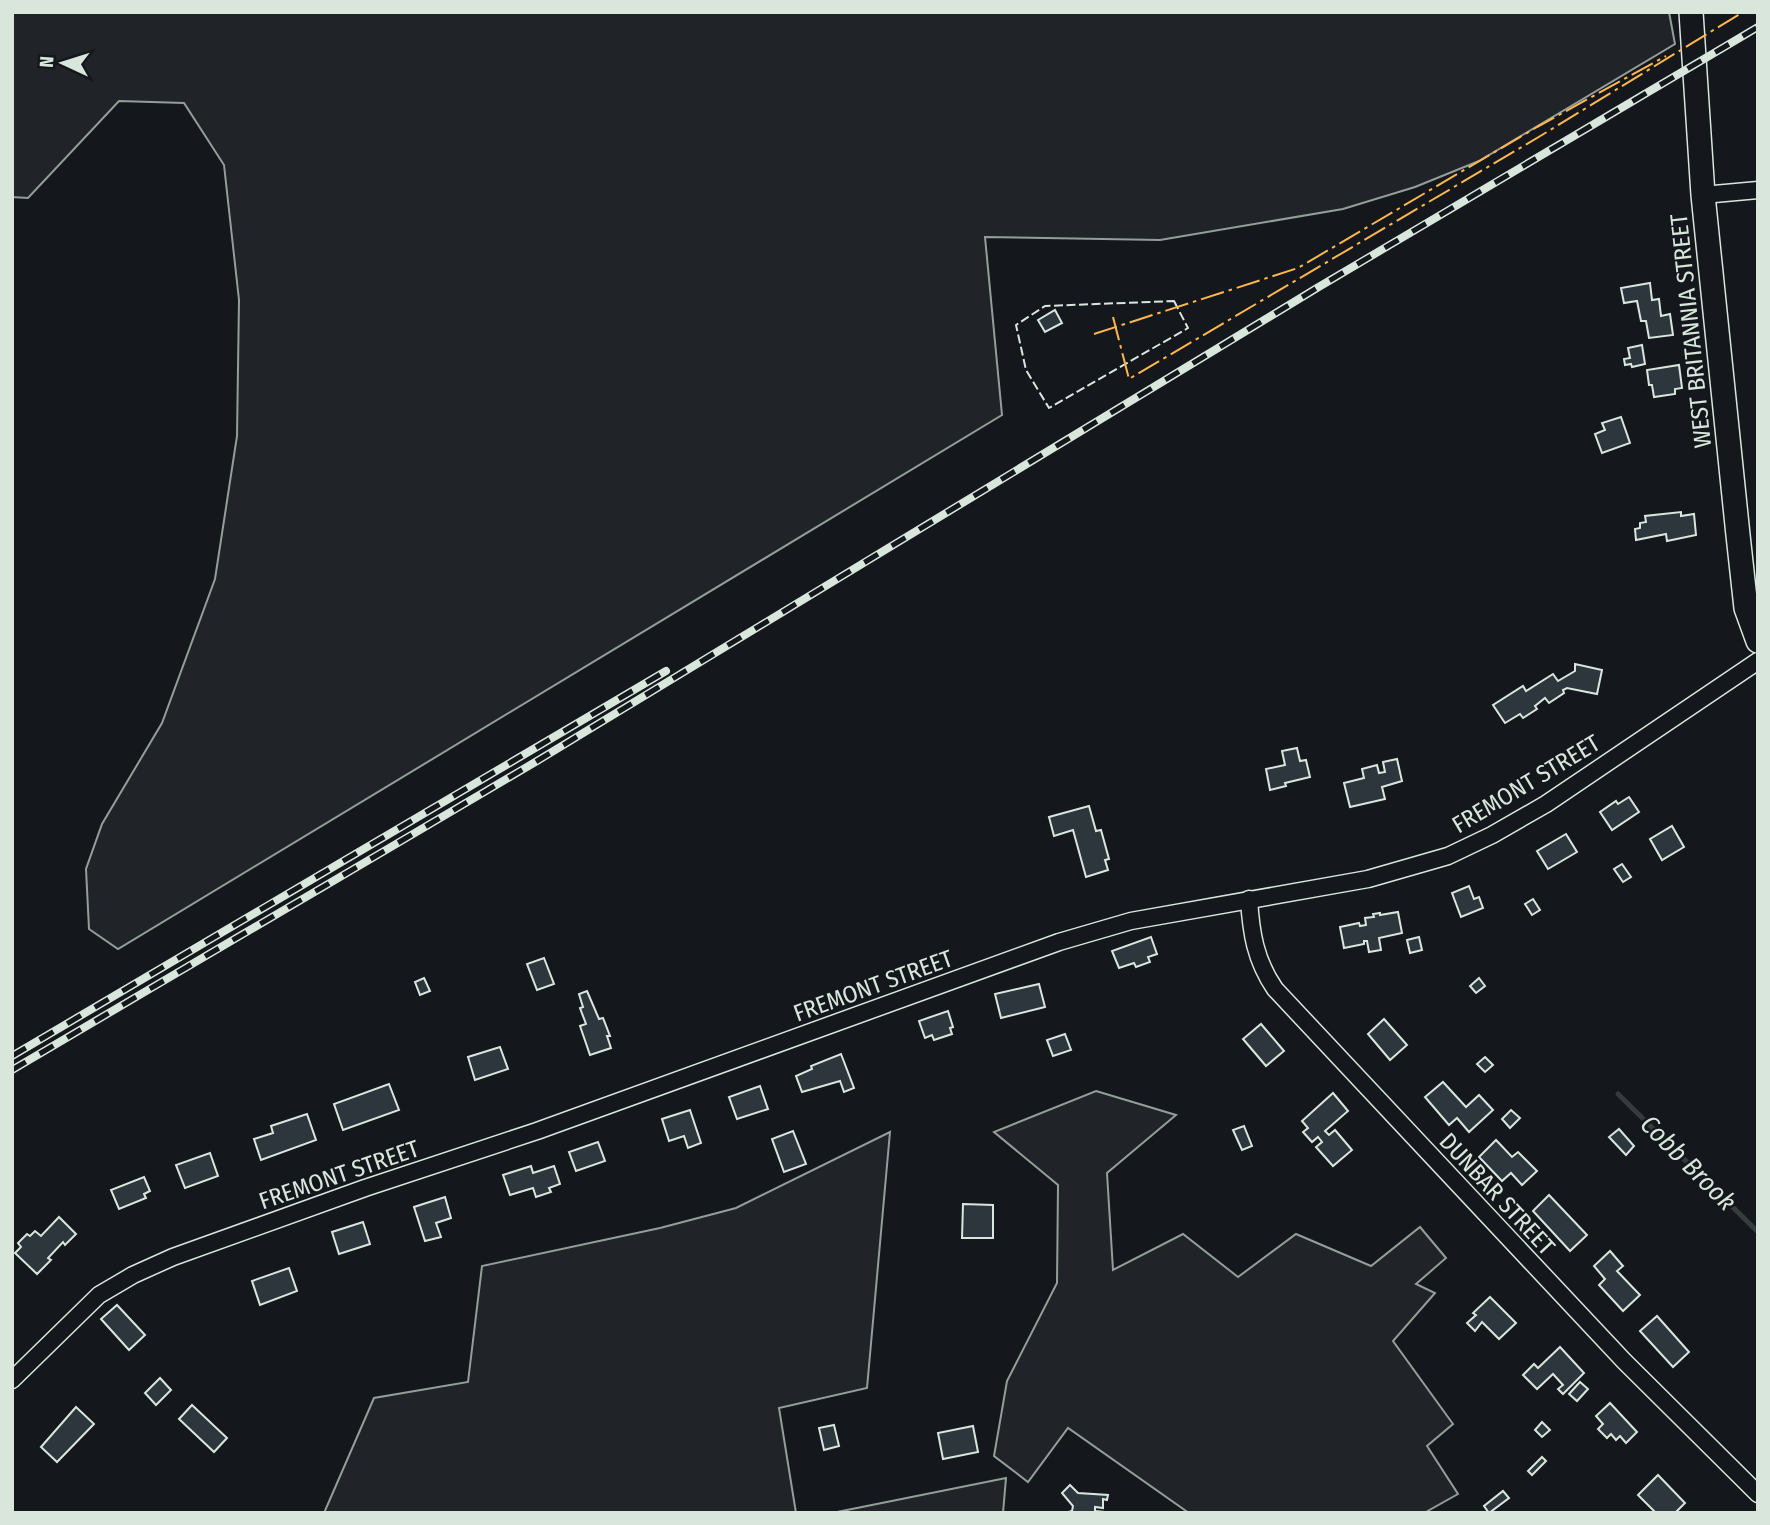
<svg xmlns="http://www.w3.org/2000/svg" width="1770" height="1525" font-family="'Fira Sans Condensed',sans-serif">
<style>
.green{fill:#202428;stroke:#939e99;stroke-width:2}
.lines{fill:none;stroke-linecap:round;stroke-linejoin:round}
.stream{stroke:#363b3e;stroke-width:5}
.building{fill:#2c363c;stroke:#d8e6dc;stroke-width:2}
.street-casing{stroke:#d8e6dc;stroke-width:19}
.secondary-casing{stroke:#d8e6dc;stroke-width:26}
.street{stroke:#14181c;stroke-width:16}
.secondary{stroke:#14181c;stroke-width:23}
.rail-casing{stroke:#d8e6dc;stroke-width:8}
.rail{stroke:#14181c;stroke-width:5;stroke-dasharray:16;stroke-linecap:butt}
.fence{stroke:#d8e6dc;stroke-width:2;stroke-dasharray:9 3.5;stroke-linecap:butt}
.power{stroke:#ffb74d;stroke-width:2;stroke-dasharray:24 5 3.5 5;stroke-linecap:butt}
.labels{text-anchor:middle;dominant-baseline:central;stroke-width:5;stroke-linejoin:round;paint-order:stroke}
.street-label{font-size:24px;fill:#d8e6dc;stroke:#14181c}
.water-label{font-size:26px;font-style:italic;fill:#d8e6dc;stroke:#14181c}
</style>
<rect width="100%" height="100%" fill="#14181c"/>
<g class="green">
<polygon points="12,12 1669,12 1675,44 1479,161 1415,187 1343,209 1160,240 985,237 1002,415 118,949 89,929 86,869 102,824 162,723 215,579 237,436 239,300 224,165 184,103 119,101 28,198 12,197"/>
<polygon points="1096,1091 1176,1115 1107,1173 1113,1270 1183,1234 1238,1277 1296,1234 1371,1266 1420,1227 1446,1258 1416,1284 1435,1293 1393,1341 1453,1424 1427,1446 1458,1494 1424,1513 1189,1513 1068,1428 1028,1482 994,1456 1007,1381 1057,1283 1058,1185 994,1132"/>
<polygon points="890,1132 867,1388 779,1408 796,1513 324,1513 374,1398 468,1382 482,1266 660,1228 736,1208"/>
<polygon points="1006,1478 1003,1513 832,1513"/>
</g>
<g class="lines">
<polyline class="stream" points="1618,1094 1758,1232"/>
</g>
<g class="building">
<polygon points="1650,283 1652,300 1659,299 1661,316 1670,314 1673,335 1649,338 1646,321 1641,321 1637,301 1624,303 1621,288"/>
<polygon points="1055,310 1062,323 1045,332 1038,320"/>
<polygon points="1642,345 1645,364 1632,367 1631,364 1625,365 1624,359 1630,358 1628,348"/>
<polygon points="1679,365 1682,388 1675,389 1675,394 1654,397 1652,385 1649,385 1647,370"/>
<polygon points="1621,417 1630,443 1602,453 1595,434 1605,430 1602,423"/>
<polygon points="1681,512 1681,516 1694,514 1696,535 1667,541 1666,534 1636,540 1635,529 1640,528 1640,523 1646,522 1645,516"/>
<polygon points="1575,664 1602,670 1597,694 1567,688 1563,690 1564,693 1549,703 1545,698 1535,706 1537,709 1523,718 1520,714 1505,723 1493,705 1523,686 1526,691 1553,674 1558,681 1575,671"/>
<polygon points="1297,748 1300,761 1306,760 1310,777 1285,783 1286,786 1270,790 1266,769 1285,765 1282,751"/>
<polygon points="1397,759 1402,781 1382,787 1385,799 1350,807 1344,783 1364,778 1362,769 1377,765 1379,773 1385,772 1383,762"/>
<polygon points="1629,797 1639,812 1612,830 1600,812 1616,801 1618,804"/>
<polygon points="1089,806 1096,831 1101,830 1109,859 1105,860 1108,870 1086,877 1073,830 1054,836 1049,817"/>
<polygon points="1672,826 1684,847 1662,860 1650,839"/>
<polygon points="1566,834 1577,852 1548,869 1537,851"/>
<polygon points="1622,864 1631,877 1623,882 1614,869"/>
<polygon points="1469,886 1474,899 1479,897 1483,908 1461,917 1452,893"/>
<polygon points="1533,899 1540,910 1532,915 1525,904"/>
<polygon points="1398,912 1402,933 1379,938 1381,950 1369,952 1367,941 1364,941 1364,944 1344,948 1340,927 1359,923 1360,926 1366,925 1365,918 1374,917 1373,914 1380,913 1380,915"/>
<polygon points="1151,937 1157,954 1148,957 1150,962 1136,967 1134,963 1119,968 1112,951"/>
<polygon points="1419,937 1422,950 1410,953 1407,940"/>
<polygon points="544,958 554,984 537,990 527,964"/>
<polygon points="424,978 430,991 420,995 415,982"/>
<polygon points="1479,978 1485,986 1476,993 1470,986"/>
<polygon points="1039,984 1045,1007 1001,1018 995,994"/>
<polygon points="587,991 599,1019 603,1018 610,1036 607,1036 611,1048 590,1055 580,1026 586,1024 580,1008 583,1007 579,994"/>
<polygon points="948,1011 953,1027 950,1028 952,1034 934,1040 932,1035 925,1038 919,1021"/>
<polygon points="1384,1019 1407,1045 1390,1060 1368,1034"/>
<polygon points="1261,1024 1284,1051 1266,1066 1243,1039"/>
<polygon points="1065,1034 1071,1050 1053,1056 1047,1040"/>
<polygon points="500,1047 508,1069 475,1080 468,1057"/>
<polygon points="841,1054 854,1088 844,1092 840,1081 802,1092 796,1076 812,1069 811,1066"/>
<polygon points="1485,1057 1493,1065 1485,1072 1477,1064"/>
<polygon points="1443,1082 1466,1107 1479,1095 1493,1110 1469,1132 1457,1118 1449,1125 1425,1097"/>
<polygon points="389,1084 399,1110 343,1130 334,1104"/>
<polygon points="760,1086 768,1109 737,1119 729,1097"/>
<polygon points="1333,1093 1348,1111 1325,1131 1329,1135 1335,1130 1352,1150 1333,1166 1316,1147 1322,1142 1318,1137 1312,1142 1303,1132 1308,1128 1302,1121"/>
<polygon points="690,1110 701,1143 688,1148 684,1136 669,1141 662,1119"/>
<polygon points="1511,1110 1520,1118 1510,1128 1502,1119"/>
<polygon points="307,1114 316,1140 261,1160 254,1139 273,1133 271,1126"/>
<polygon points="1244,1126 1252,1146 1242,1150 1233,1130"/>
<polygon points="1619,1129 1634,1146 1626,1155 1609,1137"/>
<polygon points="793,1131 806,1164 784,1172 772,1139"/>
<polygon points="1496,1140 1512,1157 1518,1152 1537,1171 1522,1185 1511,1173 1502,1181 1479,1157"/>
<polygon points="598,1142 605,1161 576,1171 569,1152"/>
<polygon points="210,1153 218,1176 185,1188 176,1165"/>
<polygon points="531,1166 533,1173 554,1166 560,1184 549,1188 551,1192 536,1197 533,1188 510,1195 503,1175"/>
<polygon points="144,1177 150,1191 144,1194 146,1198 119,1209 111,1190"/>
<polygon points="1549,1195 1587,1235 1570,1251 1533,1211"/>
<polygon points="445,1197 451,1218 436,1223 441,1237 425,1241 414,1207"/>
<polygon points="963,1204 993,1205 993,1238 962,1238"/>
<polygon points="59,1217 76,1234 65,1245 63,1242 48,1258 51,1260 37,1274 15,1253 21,1247 18,1243 27,1234 30,1236 35,1231 41,1236"/>
<polygon points="363,1222 370,1244 339,1254 332,1232"/>
<polygon points="1610,1251 1623,1266 1617,1271 1640,1295 1623,1311 1599,1285 1605,1279 1594,1266"/>
<polygon points="289,1268 297,1291 260,1305 252,1281"/>
<polygon points="1490,1297 1516,1323 1499,1339 1482,1322 1475,1331 1467,1323 1476,1315 1473,1313"/>
<polygon points="117,1305 145,1335 129,1350 101,1319"/>
<polygon points="1657,1316 1689,1352 1673,1367 1640,1331"/>
<polygon points="1560,1347 1584,1373 1563,1394 1558,1389 1563,1385 1553,1374 1537,1389 1523,1375 1534,1364 1538,1368"/>
<polygon points="160,1378 171,1390 156,1405 145,1393"/>
<polygon points="1580,1382 1588,1389 1577,1401 1569,1394"/>
<polygon points="1610,1403 1637,1432 1626,1443 1620,1436 1616,1440 1611,1434 1607,1438 1598,1429 1603,1424 1596,1416"/>
<polygon points="192,1405 227,1438 214,1452 179,1419"/>
<polygon points="76,1407 94,1424 57,1462 41,1447"/>
<polygon points="1542,1422 1550,1430 1542,1437 1535,1430"/>
<polygon points="834,1425 839,1446 824,1450 819,1428"/>
<polygon points="973,1426 978,1452 943,1459 938,1433"/>
<polygon points="1542,1457 1546,1461 1532,1475 1528,1471"/>
<polygon points="1658,1475 1685,1503 1675,1513 1656,1513 1638,1495"/>
<polygon points="1070,1485 1078,1493 1108,1495 1107,1500 1103,1499 1103,1508 1095,1507 1095,1511 1115,1513 1065,1513 1072,1511 1073,1506 1062,1493"/>
<polygon points="1503,1491 1509,1498 1489,1513 1484,1506"/>
</g>
<g class="lines">
<defs>
<g id="street">
<polyline points="1703,195 1758,190"/>
<path d="M1249 899C1251 932 1255 960 1275 989L1624 1361 1758 1494"/>
<polyline points="12,1380 99,1295 133,1275 173,1257 365,1188 537,1131 1059,942 1131,921 1368,879 1448,856 1492,835 1546,804 1758,661"/>
</g>
<polyline id="secondary" points="1691,12 1703,195 1738,535 1746,608 1758,641"/>
</defs>
<use href="#street" class="street-casing"/>
<use href="#secondary" class="secondary-casing"/>
<use href="#street" class="street"/>
<use href="#secondary" class="secondary"/>
<defs>
<g id="rail">
<polyline points="12,1056 666,671"/>
<polyline points="12,1070 537,761 1317,288 1758,27"/>
</g>
</defs>
<use href="#rail" class="rail-casing"/>
<use href="#rail" class="rail"/>
<polygon class="fence" points="1174,301 1188,328 1049,408 1026,370 1016,325 1045,306"/>
<g class="power">
<polyline points="1113,317 1129,379 1542,135 1743,12"/>
<polyline points="1094,334 1298,268 1537,127 1666,56"/>
</g>
</g>
<g class="labels">
<g class="street-label">
<text transform="translate(1691 331) rotate(-96)">WEST BRITANNIA STREET</text>
<text transform="translate(1526 784) rotate(-31)">FREMONT STREET</text>
<text transform="translate(873 986) rotate(-20)">FREMONT STREET</text>
<text transform="translate(339 1175) rotate(-19)">FREMONT STREET</text>
<text transform="translate(1497 1194) rotate(47)">DUNBAR STREET</text>
</g>
<g class="water-label">
<text transform="translate(1688 1163) rotate(45)">Cobb Brook</text>
</g>
</g>
<rect width="1770" height="1525" fill="none" stroke="#d8e6dc" stroke-width="28"/>
<g transform="translate(63 63) rotate(274)" stroke="#14181c" stroke-width="5" paint-order="stroke">
<path d="M0-5L12 26L0 18L-12 26Z" fill="#d8e6dc"/>
<text y="-10" font-size="19" font-weight="bold" text-anchor="middle" fill="#d8e6dc">N</text>
</g>
</svg>
